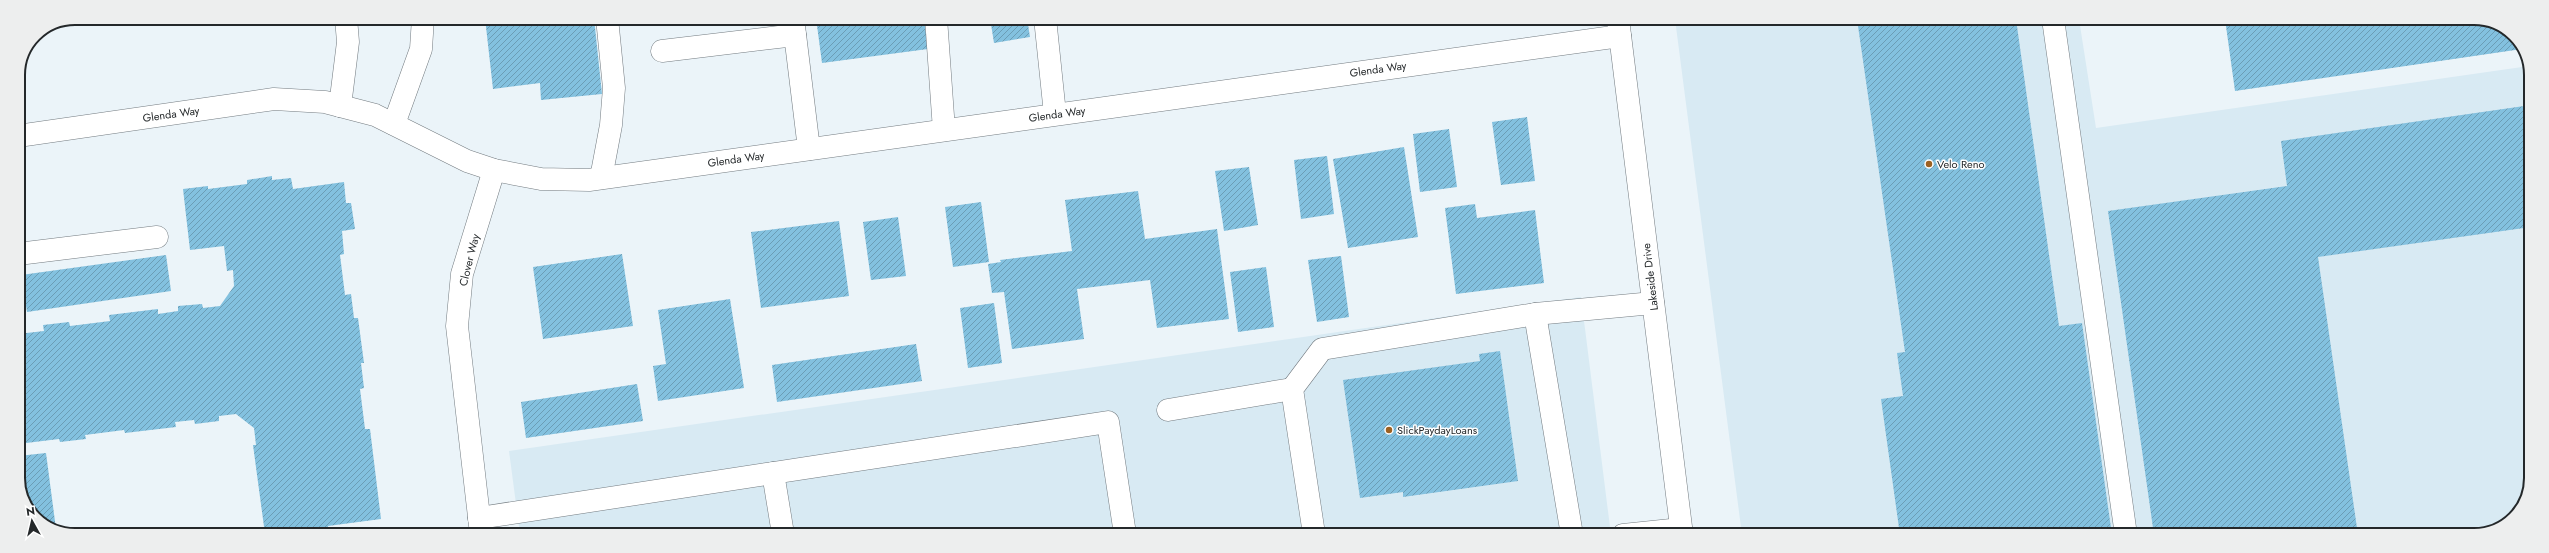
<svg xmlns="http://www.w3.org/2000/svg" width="2549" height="553" font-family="Jost,sans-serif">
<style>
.built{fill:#d8eaf3}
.building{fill:url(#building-hatch)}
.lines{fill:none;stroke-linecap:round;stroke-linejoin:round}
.minor-casing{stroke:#737b80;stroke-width:23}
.minor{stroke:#fff;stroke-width:22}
.poi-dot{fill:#9c6122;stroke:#fff;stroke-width:1.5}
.labels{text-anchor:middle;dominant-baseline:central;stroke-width:3;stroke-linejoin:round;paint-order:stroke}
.street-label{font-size:11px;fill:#24282a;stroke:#fff}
.poi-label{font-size:11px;fill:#24282a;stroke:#fff;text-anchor:start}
.rim{fill:none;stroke:#24282a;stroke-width:2}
</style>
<defs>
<pattern id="building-hatch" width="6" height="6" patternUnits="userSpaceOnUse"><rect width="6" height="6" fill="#83c1df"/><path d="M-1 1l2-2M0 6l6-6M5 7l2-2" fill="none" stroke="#6b9db5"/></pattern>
</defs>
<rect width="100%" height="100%" fill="#ebf4f9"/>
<g class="built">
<polygon points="1675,19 2079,19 2096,128 2529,66 2531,71 2530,489 2511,521 2474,535 1742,535"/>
<polygon points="1581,297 1611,535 520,534 509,451"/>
</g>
<g class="building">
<polygon points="485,18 594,18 602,94 541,100 540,83 493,89"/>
<polygon points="816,18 924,18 928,49 822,63"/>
<polygon points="990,18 1027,18 1030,37 994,43"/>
<polygon points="1076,18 1104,18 1104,19 1077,24"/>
<polygon points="1857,19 2016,19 2059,326 2082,323 2112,535 1900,535 1881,399 1903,396 1897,353 1905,352"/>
<polygon points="2225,19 2485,19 2517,37 2522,49 2235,91"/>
<polygon points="2531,105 2531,227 2318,257 2358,535 2154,535 2108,211 2287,186 2281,141"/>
<polygon points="1527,117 1535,181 1501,185 1492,122"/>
<polygon points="1449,129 1457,187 1420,192 1413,134"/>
<polygon points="1404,147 1418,237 1348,248 1333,159"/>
<polygon points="1327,156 1334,214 1301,219 1294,160"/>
<polygon points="1249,167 1258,225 1224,231 1215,171"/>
<polygon points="272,176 272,180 291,178 293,189 344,182 346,203 351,203 355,229 342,231 344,254 340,255 345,295 351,294 354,318 358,318 364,363 361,363 364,388 360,389 365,429 370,429 381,519 328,526 329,534 297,534 297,530 265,534 253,445 256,445 254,428 236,414 219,416 219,421 195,424 194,420 175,422 176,427 125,433 124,430 85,435 86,439 60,442 59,439 18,444 18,334 44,331 43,325 69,322 70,326 110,321 109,315 158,309 158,314 178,311 178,306 202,304 203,308 220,306 234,286 233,270 227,271 224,246 190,250 183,189 208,186 208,189 247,184 247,180"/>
<polygon points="1138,191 1145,239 1217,229 1229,319 1157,328 1150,280 1077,289 1084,339 1012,349 1004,292 992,293 988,264 1001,262 1000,260 1072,251 1065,200"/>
<polygon points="981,202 989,262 953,267 945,207"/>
<polygon points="1475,204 1477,218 1535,210 1544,283 1456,294 1445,208"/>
<polygon points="898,217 906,276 871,280 863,222"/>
<polygon points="839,221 849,296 761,308 751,232"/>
<polygon points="622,254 633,326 543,339 533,267"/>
<polygon points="166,255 171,291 27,312 21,275"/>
<polygon points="1341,256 1349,317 1317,322 1308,260"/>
<polygon points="1266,267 1274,327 1238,332 1230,272"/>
<polygon points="730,299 744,388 658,401 653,366 666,364 658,310"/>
<polygon points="994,303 1002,363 968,368 960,308"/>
<polygon points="916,344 922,381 777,402 772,365"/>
<polygon points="1500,351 1518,481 1403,497 1403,492 1360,498 1343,380 1480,361 1479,354"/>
<polygon points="637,384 643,421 526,438 521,402"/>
<polygon points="46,453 56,529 32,516 18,485 18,456"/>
</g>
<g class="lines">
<defs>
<g id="minor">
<polyline points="793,18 809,149"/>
<polyline points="936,18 944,130"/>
<polyline points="1045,18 1055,114"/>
<polyline points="1618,19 1682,535"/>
<polyline points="2053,19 2126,535"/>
<polyline points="662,51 795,35"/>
<polyline points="340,106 348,42 346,18"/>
<polyline points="394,124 421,49 423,18"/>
<polyline points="18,136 274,99 325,102 375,115 467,161 494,170 541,179 589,180 1620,36"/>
<polyline points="601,178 611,125 614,88 607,18"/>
<polyline points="18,254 157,237"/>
<polyline points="1535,314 1572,535"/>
<polyline points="1168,410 1292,389"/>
<polyline points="773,473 1108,422 1125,534"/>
<polyline points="479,518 773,473 783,534"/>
<polyline points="481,534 457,326 462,274 494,170"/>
<polyline points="1314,534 1292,389 1322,349 1535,314 1653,303"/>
<polyline points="1623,535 1681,529"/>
</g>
</defs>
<use href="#minor" class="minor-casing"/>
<use href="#minor" class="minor"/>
</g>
<g class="poi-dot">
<circle cx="1929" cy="164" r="4"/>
<circle cx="1389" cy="430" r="4"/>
</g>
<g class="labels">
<g class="street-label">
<text transform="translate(1378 69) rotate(-8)">Glenda Way</text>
<text transform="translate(171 114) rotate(-8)">Glenda Way</text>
<text transform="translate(1057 114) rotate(-8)">Glenda Way</text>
<text transform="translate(736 159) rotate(-8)">Glenda Way</text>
<text transform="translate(469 260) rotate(-76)">Clover Way</text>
<text transform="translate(1650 277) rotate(-97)">Lakeside Drive</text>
</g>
<g class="poi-label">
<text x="1937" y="164">Velo Reno</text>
<text x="1397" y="430">SlickPaydayLoans</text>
</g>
</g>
<path d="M0 0H2549V553H0ZM75 25H2474A50 50 0 0 1 2524 75V478A50 50 0 0 1 2474 528H75A50 50 0 0 1 25 478V75A50 50 0 0 1 75 25Z" fill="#edeeee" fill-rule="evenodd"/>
<path class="rim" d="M75 25H2474A50 50 0 0 1 2524 75V478A50 50 0 0 1 2474 528H75A50 50 0 0 1 25 478V75A50 50 0 0 1 75 25Z"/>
<g transform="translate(32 521) rotate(352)" stroke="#ffffff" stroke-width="3" paint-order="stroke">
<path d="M0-3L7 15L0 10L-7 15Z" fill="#24282a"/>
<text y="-6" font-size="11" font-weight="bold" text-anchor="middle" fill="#24282a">N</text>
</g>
</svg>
